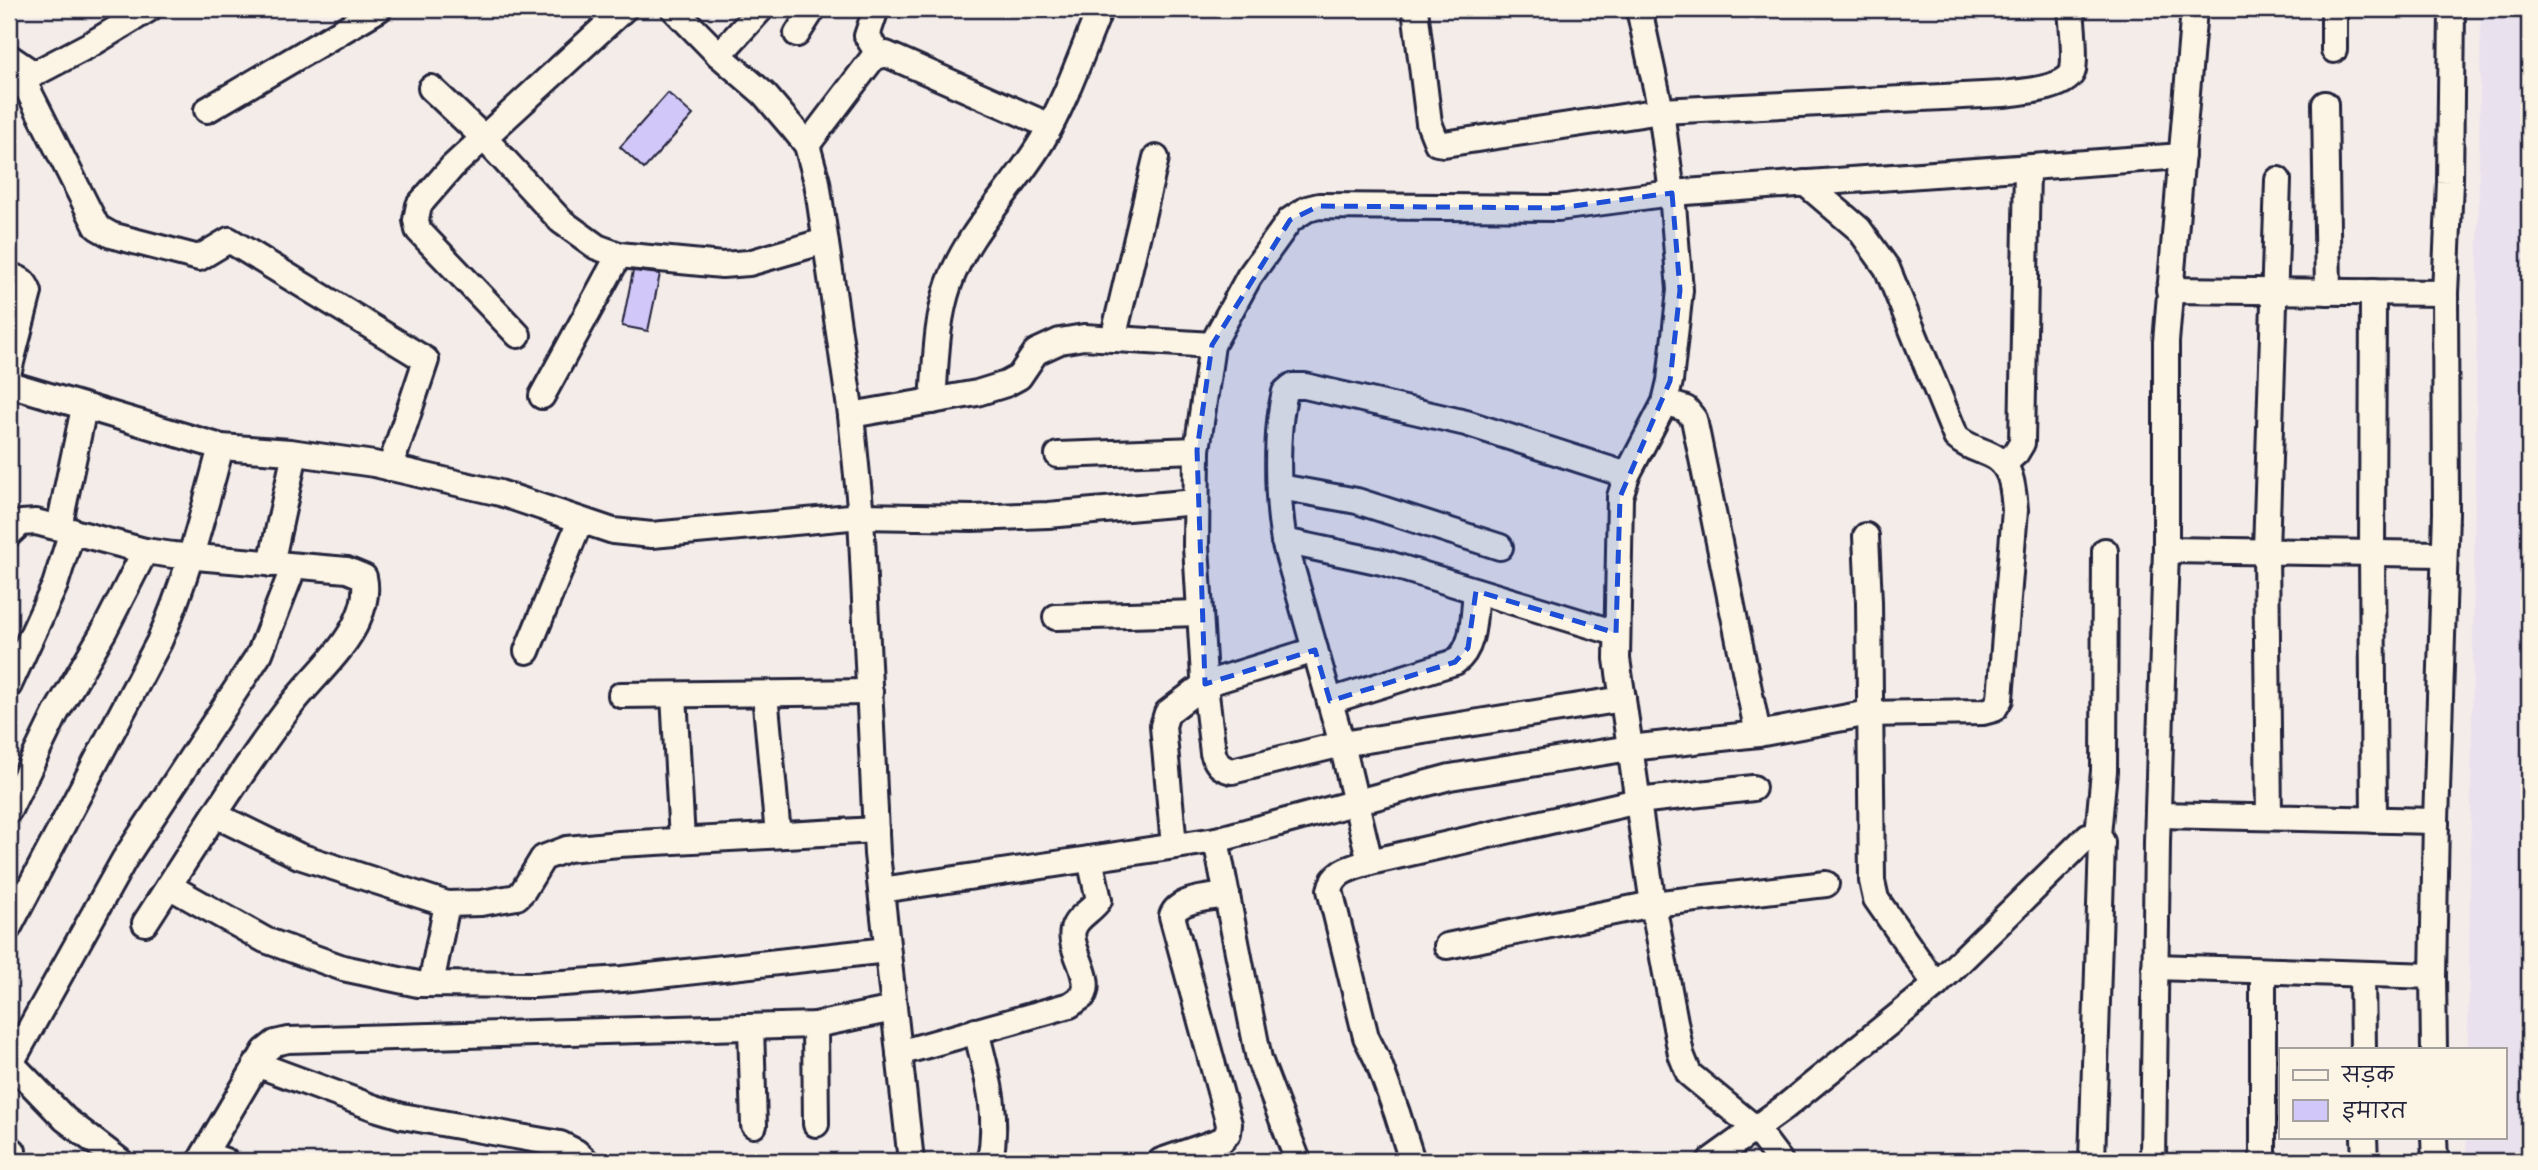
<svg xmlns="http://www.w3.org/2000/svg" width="2538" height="1170" font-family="Delius,'Playpen Sans Deva',sans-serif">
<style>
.built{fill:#e9e1ee}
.building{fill:#d1c7f9;stroke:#22223b;stroke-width:2}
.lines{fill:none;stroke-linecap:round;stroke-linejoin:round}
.minor-casing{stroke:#22223b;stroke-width:30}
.minor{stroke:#fcf5e5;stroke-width:24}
.marked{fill:#1d4ed8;fill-opacity:0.2;stroke:#1d4ed8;stroke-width:5;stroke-dasharray:14 9;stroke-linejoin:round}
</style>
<rect width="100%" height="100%" fill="#f3ece9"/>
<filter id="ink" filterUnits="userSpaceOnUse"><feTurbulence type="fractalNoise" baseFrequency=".0143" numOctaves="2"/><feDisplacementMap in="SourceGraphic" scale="14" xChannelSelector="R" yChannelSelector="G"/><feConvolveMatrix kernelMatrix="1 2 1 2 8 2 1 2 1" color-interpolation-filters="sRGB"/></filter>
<g filter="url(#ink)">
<polygon class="built" points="2481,9 2529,9 2529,1161 2466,1161 2467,1137 2505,1137 2505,1049 2468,1049"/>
<g class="building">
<polygon points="668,93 693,115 644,169 620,147"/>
<polygon points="633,271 660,274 648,331 622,326"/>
</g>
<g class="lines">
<defs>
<g id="minor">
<polyline points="674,9 719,55 764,94 793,128 807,145 817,182 851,415 861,516 877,854 911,1161"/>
<polyline points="876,9 867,36 879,55"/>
<path d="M1415 9 1429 123 1437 143 1444 144 1661 111 2003 94C2019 92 2069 89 2073 70 2076 53 2072 26 2071 9"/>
<polyline points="1639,9 1661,111 1672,193 1680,290 1670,381 1665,402 1627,475 1620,497 1617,659 1653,904 1681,1054 1689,1074 1756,1129 1780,1161"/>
<polyline points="797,34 813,9"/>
<polyline points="2334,50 2334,9"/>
<polyline points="719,55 761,9"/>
<polyline points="9,57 34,74"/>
<polyline points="23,80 97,227 111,235 199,258 229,240 426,360 390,468"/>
<polyline points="9,87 93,43 149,9"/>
<polyline points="431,88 484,138 561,221 597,247 619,255 722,265 749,263 825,241"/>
<polyline points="2325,104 2328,292"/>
<polyline points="207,110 379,9"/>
<polyline points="807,145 873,58 886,54 1050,126"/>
<path d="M9 276C20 278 25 281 29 292L9 370"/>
<polyline points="2169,290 2445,293"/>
<polyline points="2373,292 2372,553 2374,820"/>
<polyline points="518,335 418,230 416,220 419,205 452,167 624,9"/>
<polyline points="1113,339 1156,158"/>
<polyline points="9,384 221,447 290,452 374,464 500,493 613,531 652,535 861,516 972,518 1048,515 1196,502"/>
<polyline points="542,396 619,255"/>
<path d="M933 401C936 363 936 321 949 284 968 230 1013 190 1042 141 1066 100 1082 52 1100 9"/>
<polyline points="1665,402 1686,409 1694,419 1758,734"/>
<polyline points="851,415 977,393 1006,384 1019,377 1036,352 1060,341 1084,337 1212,345"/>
<polyline points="1058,455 1197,450"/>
<polyline points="2004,464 2016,453 2022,443 2027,168"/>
<polyline points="1280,487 1357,501 1500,547"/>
<polyline points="59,527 84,408"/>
<path d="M9 534 21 523 36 522 145 551 173 555 347 570 364 577C367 591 364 606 358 619 344 651 314 676 292 704 239 773 193 849 145 923"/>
<polyline points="1866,536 1869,602 1872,881 1876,899 1936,985"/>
<polyline points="1284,541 1382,562 1616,633"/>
<polyline points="2166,550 2443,554"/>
<polyline points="271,564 295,453"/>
<polyline points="1056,617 1200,613"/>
<polyline points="527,651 580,521"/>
<polyline points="9,685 55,585 72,531"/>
<polyline points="765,694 778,835"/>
<polyline points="621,695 870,692"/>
<polyline points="674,695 682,840"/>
<path d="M1623 699 1342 744 1232 771C1221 768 1217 765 1213 753L1204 677 1196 546 1197 450 1212 345 1249 277 1290 220 1307 209 1319 206 1558 208 1672 193 2182 156"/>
<path d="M1330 701 1455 662C1476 647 1473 614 1476 591"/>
<polyline points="9,810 56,713 104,631 145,551"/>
<polyline points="215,815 299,856 447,904 481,903 517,897 523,891 543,858 567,849 619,844 876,830"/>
<polyline points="2158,815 2436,821"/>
<polyline points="2269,817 2266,551 2278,180"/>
<polyline points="2098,835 2104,771 2105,551"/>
<polyline points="1216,840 1259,1059 1298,1161"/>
<polyline points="1174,846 1163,726 1167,713 1205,684 1315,650"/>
<path d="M1370 862 1342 744 1284 541C1277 501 1275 432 1285 392L1292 386H1305L1466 423 1627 475"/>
<polyline points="169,886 265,940 343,968 418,984 534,985 622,979 887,950"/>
<path d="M881 890 1216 840 1450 777 1630 748 1758 734 1864 714 1983 712 1994 709 2000 699 2015 510C2013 489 2013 465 1991 455 1978 449 1967 447 1956 437L1887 268 1859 229 1805 183"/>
<path d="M9 927 159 642C187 580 203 513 221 447"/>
<polyline points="1447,946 1653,904 1826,884"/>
<polyline points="2155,967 2433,976 2436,821 2446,513 2445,293 2450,182 2452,9"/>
<polyline points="2263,971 2263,1161"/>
<polyline points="2362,974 2363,1049"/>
<polyline points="2433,976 2434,1049"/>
<polyline points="431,984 447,904"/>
<polyline points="815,1025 816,1124"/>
<polyline points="751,1028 754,1125"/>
<path d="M976 1031C988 1078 999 1113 990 1161"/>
<path d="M899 1053 1070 1005 1083 996C1094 977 1068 949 1073 930 1076 917 1092 911 1099 900L1090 859"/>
<polyline points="9,1061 65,1119 120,1161"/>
<polyline points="11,1063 124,860 260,653 294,566"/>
<polyline points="256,1064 375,1108 402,1116 560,1144 576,1152 586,1161"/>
<polyline points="2364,1137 2365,1161"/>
<polyline points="2434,1137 2435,1161"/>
<polyline points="205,1154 225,1161"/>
<polyline points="9,1160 13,1151"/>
<polyline points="200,1161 265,1051 275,1043 288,1040 815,1025 894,1009"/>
<path d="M1161 1161 1222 1140 1228 1133 1229 1124 1172 916C1178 898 1210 898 1227 895"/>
<path d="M1412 1161 1397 1113 1378 1061 1366 1037 1330 890C1334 870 1352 868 1370 862L1638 801 1753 788"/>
<polyline points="1710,1161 1785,1107 1936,985 2088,836 2098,835 2102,842 2092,1161"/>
<polyline points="2153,1161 2157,842 2166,550 2166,342 2194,9"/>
</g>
</defs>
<use href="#minor" class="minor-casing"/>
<use href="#minor" class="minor"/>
</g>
</g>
<path class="marked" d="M1672 193 1680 290 1670 381 1620 497 1616 633 1476 591 1468 648 1455 662 1330 701 1315 650 1205 684 1197 450 1212 345 1290 220 1319 206 1558 208Z"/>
<rect width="2538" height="1170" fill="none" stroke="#fcf5e5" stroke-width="35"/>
<rect x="18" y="18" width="2503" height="1135" fill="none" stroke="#22223b" stroke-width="2.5" filter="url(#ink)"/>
<rect x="2279" y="1048" width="228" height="91" fill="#fcf5e5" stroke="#a5a1a1" stroke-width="2"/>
<rect x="2293" y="1070" width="35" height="10" fill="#fcf5e5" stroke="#a5a1a1" stroke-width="2"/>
<text x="2342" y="1082" font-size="21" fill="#22223b">सड़क</text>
<rect x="2293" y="1100" width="35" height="21" fill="#d1c7f9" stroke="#a5a1a1" stroke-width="2"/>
<text x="2342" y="1118" font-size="21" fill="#22223b">इमारत</text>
</svg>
